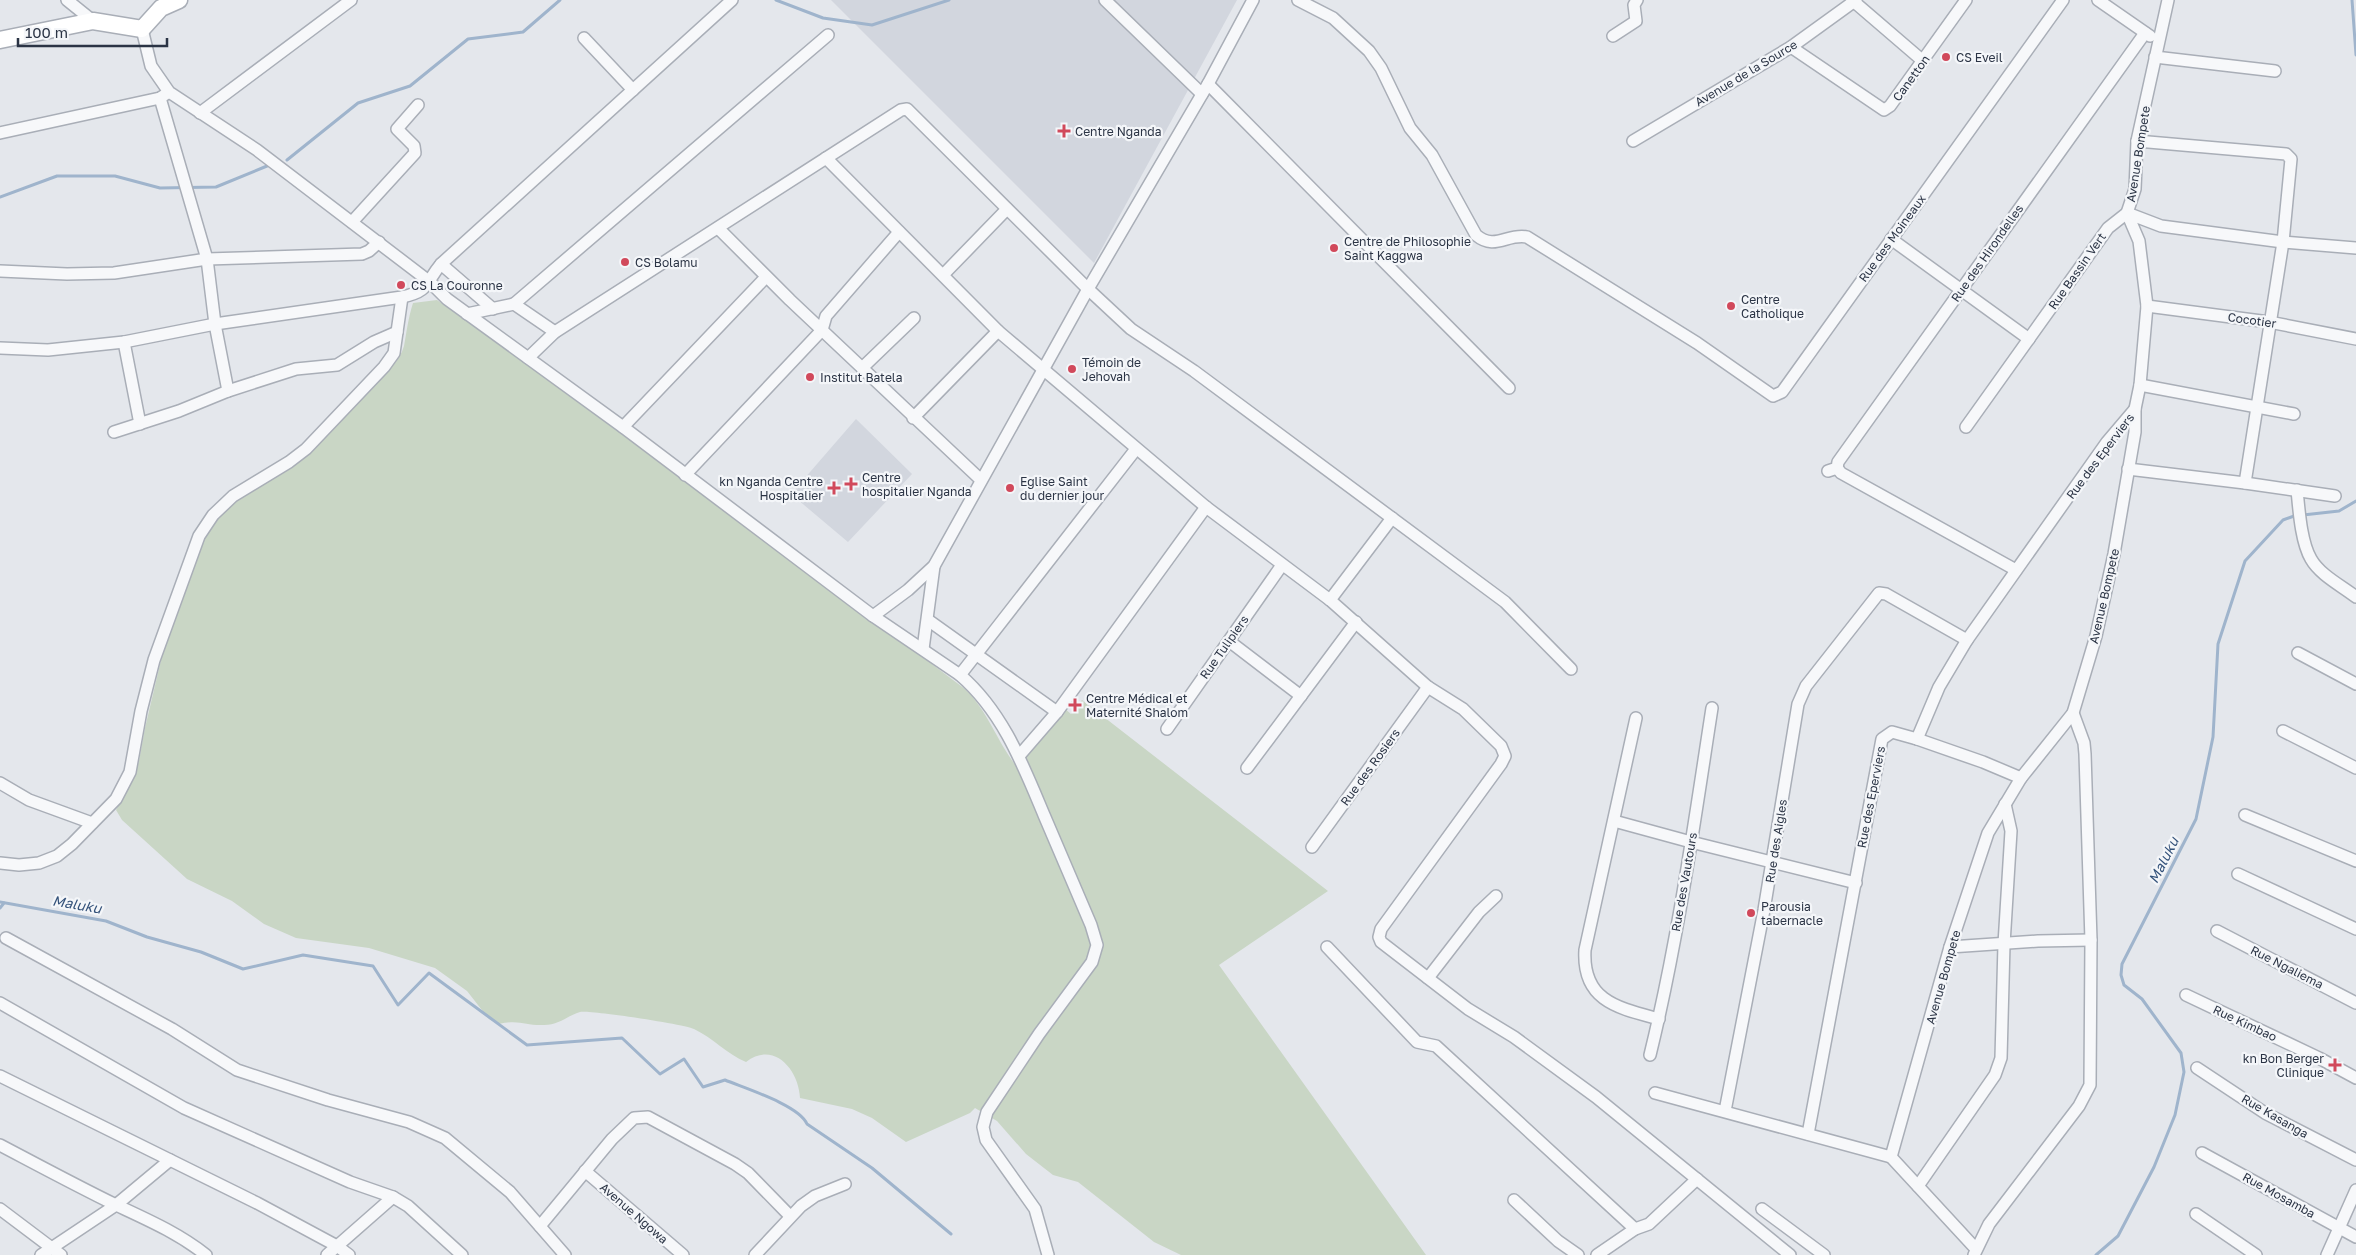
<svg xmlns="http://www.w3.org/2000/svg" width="2356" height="1255" font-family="'Golos Text',sans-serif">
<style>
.built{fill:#d2d6de}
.green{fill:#c9d6c5}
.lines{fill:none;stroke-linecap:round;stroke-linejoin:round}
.stream{stroke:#9fb4cc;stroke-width:3}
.street-casing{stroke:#a9aeb7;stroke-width:14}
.secondary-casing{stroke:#a9aeb7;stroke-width:19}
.street{stroke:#f7f8fa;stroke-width:11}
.secondary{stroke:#fff;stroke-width:16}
.poi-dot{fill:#d1495b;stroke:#f4f6f9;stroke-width:2}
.labels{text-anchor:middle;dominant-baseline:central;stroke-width:4.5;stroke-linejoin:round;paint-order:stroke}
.poi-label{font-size:12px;fill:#2b3445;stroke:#f4f6f9;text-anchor:start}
.street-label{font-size:12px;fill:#2b3445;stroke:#f4f6f9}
.water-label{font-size:14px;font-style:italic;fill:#34527a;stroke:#f4f6f9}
</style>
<rect width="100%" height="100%" fill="#e4e7ec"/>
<g class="built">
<polygon points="831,0 1237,0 1094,263"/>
<polygon points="856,419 912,474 848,542 791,494"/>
</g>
<path class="green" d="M437 300 570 392 965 689C988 711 997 742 1017 767L1064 708 1071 714 1082 700 1328 891 1219 965 1426 1255H1181L1154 1242 1078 1182 1053 1175 1026 1154 997 1121 975 1108 970 1113 906 1142 872 1118 852 1109 800 1098C799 1070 774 1040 746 1062 727 1054 713 1038 694 1029 684 1024 589 1010 580 1012 567 1016 559 1025 544 1025 526 1026 520 1019 499 1024L489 1019 467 991 435 968 369 948 296 938 264 924 232 901 187 879 122 820 116 810 133 778 139 761 145 728 162 656 205 536 229 505 376 383C386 373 400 361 404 346 407 330 408 319 413 303Z"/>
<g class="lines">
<g class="stream">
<polyline points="776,0 823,18 872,25 949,0"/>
<polyline points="2352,0 2356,55"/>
<polyline points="287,160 358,103 410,86 468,39 523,32 560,0"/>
<polyline points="0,197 57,176 115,176 160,188 216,187 267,166"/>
<polyline points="2303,515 2339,511 2356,501"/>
<path d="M0 902 106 921 147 937 201 952 243 969 303 955 373 966 398 1005 429 973 527 1045 622 1038 660 1074 684 1059 703 1087 725 1080C744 1088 799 1105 807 1124L872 1168 951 1234"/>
<polyline points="0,908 4,903"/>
<polyline points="2096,1255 2118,1236 2154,1167 2175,1115 2184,1072 2181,1053 2142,999 2124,985 2121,975 2122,964 2196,819 2213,737 2218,644 2245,561 2283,520 2297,515"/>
</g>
<defs>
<g id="street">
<polyline points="67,0 93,21"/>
<polyline points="1105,0 1202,94"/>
<path d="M1298 0 1333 18 1369 51 1381 68 1410 128 1432 155 1476 235C1495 251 1507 233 1527 237L1697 343 1773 396 1782 392 2063 0"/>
<polyline points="1852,0 1923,61"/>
<polyline points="2098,0 2150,36"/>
<path d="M142 29 151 66 169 92 257 150 430 282 447 299 623 427 873 616 960 675C1003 712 1023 765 1044 815 1060 852 1075 888 1091 925L1097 945 1092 962 1039 1034 987 1112 983 1127 986 1140 1035 1209 1048 1255"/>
<polyline points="1613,36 1636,21 1634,5 1637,0"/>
<polyline points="584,38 633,90"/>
<polyline points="1791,47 1884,110 1890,106 1966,0"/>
<polyline points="2155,57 2275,71"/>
<polyline points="1208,84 1509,388"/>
<polyline points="160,98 207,259 215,324 228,391"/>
<polyline points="200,113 351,0"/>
<polyline points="0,133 160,98 166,94"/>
<polyline points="1633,141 1791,47 1856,0"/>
<polyline points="2137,141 2286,154 2291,159 2283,242 2245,483"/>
<polyline points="826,158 998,331 1206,507 1330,600 1428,687 1463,709 1501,746 1505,756 1501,764 1381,929 1379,937 1381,942 1468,1009 1514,1037 1596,1097 1790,1255"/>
<polyline points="352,222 415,153 414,146 397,129 418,105"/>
<polyline points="718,228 790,300 981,480"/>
<polyline points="1891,239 2029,339"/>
<polyline points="441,264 493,309"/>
<polyline points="0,271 67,274 114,273 207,259 362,254 369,251 379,242"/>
<polyline points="943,275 1007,209"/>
<polyline points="514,304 828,35"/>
<polyline points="2147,306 2269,322 2356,339"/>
<polyline points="467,314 514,304 555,332"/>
<polyline points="124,342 140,424"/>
<path d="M0 348 48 350 124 342 215 324 402 297C430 291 425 283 441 264L732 0"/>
<polyline points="528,358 555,332 901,110 907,109 1088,289 1131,329 1194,371 1505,602 1571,669"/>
<polyline points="862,368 914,318"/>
<polyline points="2140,385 2294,414"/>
<polyline points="913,418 998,331"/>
<polyline points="623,427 766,277"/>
<polyline points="1966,427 2108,228 2127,213 2161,226 2283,242 2356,248"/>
<polyline points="114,432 179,411 228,391 296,369 337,365 374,342 397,332"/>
<polyline points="1837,468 1841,473 2016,570"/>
<polyline points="2128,469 2245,483 2335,496"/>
<polyline points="1828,471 1837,468 1838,462 2145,33"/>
<polyline points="685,475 822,330 826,316 899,232"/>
<path d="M2297 490C2299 510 2301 542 2311 559 2320 575 2342 586 2356 597"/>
<polyline points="1330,600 1392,518"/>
<polyline points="873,616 908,590 934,566 1088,289 1208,84 1253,0"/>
<polyline points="928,620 1057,712"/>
<polyline points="1229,641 1301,696"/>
<polyline points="923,649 934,566"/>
<polyline points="2298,653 2356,684"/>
<polyline points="960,675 1136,449"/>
<path d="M1636 718 1585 950C1582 1001 1618 1008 1659 1019"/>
<polyline points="1167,729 1282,565"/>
<polyline points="2283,731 2356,768"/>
<polyline points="1917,739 1983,762 2021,778"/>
<polyline points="1019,756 1057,712 1206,507"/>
<polyline points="1247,768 1356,622"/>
<polyline points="0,783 29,800 92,823"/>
<polyline points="2245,815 2356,861"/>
<polyline points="1614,821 1691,842 1856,883"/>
<polyline points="1312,847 1428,687"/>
<polyline points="0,863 19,865 39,863 57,856 72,844 116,799 130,772 141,711 154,660 199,536 213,515 233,496 289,462 306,449 384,367 394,353 402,297"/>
<polyline points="2238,874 2356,929"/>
<polyline points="2217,931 2356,1003"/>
<polyline points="6,938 172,1029 237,1070 328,1100 409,1122 445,1138 510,1192 565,1255"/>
<polyline points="1327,947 1417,1042 1436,1046 1635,1229"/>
<polyline points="1950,947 2038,941 2091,940"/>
<polyline points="1428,978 1479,912 1496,896"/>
<polyline points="2186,995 2319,1058 2356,1078"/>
<polyline points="0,1003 184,1108 350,1182 393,1197 408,1206 462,1255"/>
<path d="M1650 1055C1678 941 1694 824 1712 708"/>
<polyline points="2197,1068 2265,1113 2356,1160"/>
<polyline points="0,1076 257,1203 337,1246 349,1255"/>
<polyline points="1655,1093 1891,1157 1976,1249"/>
<polyline points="1725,1111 1764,910 1798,704 1806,686 1879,593 1886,594 1967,640"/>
<polyline points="1808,1134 1882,739 1892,732 1917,739 1939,687 1967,640 2107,442 2135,409"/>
<path d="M0 1145C38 1165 77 1186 116 1205 148 1220 178 1233 206 1255"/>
<polyline points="2202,1153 2356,1237"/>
<polyline points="1891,1157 1950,947 1988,833 2021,778 2073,713 2096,636 2114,554 2135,432 2135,409 2140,385 2147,306 2139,241 2127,213 2135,189 2137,141 2168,0"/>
<polyline points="585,1171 683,1255"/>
<polyline points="1918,1186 1995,1075 2001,1058 2004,944 2011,831 2005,804"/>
<polyline points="1514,1200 1558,1241 1578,1255"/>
<polyline points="0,1209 61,1255"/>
<polyline points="1762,1209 1824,1255"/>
<polyline points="2196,1214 2256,1255"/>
<polyline points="540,1226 612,1139 634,1118 648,1117 735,1164 748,1173 790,1216"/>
<polyline points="41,1255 116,1205 170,1160"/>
<polyline points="327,1255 393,1197"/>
<polyline points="755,1255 801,1206 815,1196 845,1184"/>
<polyline points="1597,1255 1635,1229 1649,1224 1697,1179"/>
<polyline points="1974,1255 1989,1224 2079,1106 2090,1085 2091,940 2085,754 2084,743 2073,713"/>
<polyline points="2327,1255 2356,1190"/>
</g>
<polyline id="secondary" points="0,40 93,21 142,29 161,8 179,0"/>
</defs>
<use href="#street" class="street-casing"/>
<use href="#secondary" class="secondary-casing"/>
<use href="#street" class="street"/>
<use href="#secondary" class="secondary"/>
</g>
<g class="poi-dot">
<circle cx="1946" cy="57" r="5"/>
<path d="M1061.5 123.5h5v5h5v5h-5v5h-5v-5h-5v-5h5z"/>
<circle cx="1334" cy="248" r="5"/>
<circle cx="625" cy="262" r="5"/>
<circle cx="401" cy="285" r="5"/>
<circle cx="1731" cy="306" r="5"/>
<circle cx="1072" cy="369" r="5"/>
<circle cx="810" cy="377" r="5"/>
<path d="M848.5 476.5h5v5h5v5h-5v5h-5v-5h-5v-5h5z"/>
<path d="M831.5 480.5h5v5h5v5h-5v5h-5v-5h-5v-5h5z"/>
<circle cx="1010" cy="488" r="5"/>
<path d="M1072.5 697.5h5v5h5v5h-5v5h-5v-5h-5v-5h5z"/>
<circle cx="1751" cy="913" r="5"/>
<path d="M2332.5 1057.5h5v5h5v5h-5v5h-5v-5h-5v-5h5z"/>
</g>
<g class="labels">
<g class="poi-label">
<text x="1956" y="57">CS Eveil</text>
<text x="1075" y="131">Centre Nganda</text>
<text x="1344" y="241">Centre de Philosophie<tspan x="1344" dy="14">Saint Kaggwa</tspan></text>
<text x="635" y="262">CS Bolamu</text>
<text x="411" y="285">CS La Couronne</text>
<text x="1741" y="299">Centre<tspan x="1741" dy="14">Catholique</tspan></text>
<text x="1082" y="362">Témoin de<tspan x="1082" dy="14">Jehovah</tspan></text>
<text x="820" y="377">Institut Batela</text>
<text x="862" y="477">Centre<tspan x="862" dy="14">hospitalier Nganda</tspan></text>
<text x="823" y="481" text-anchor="end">kn Nganda Centre<tspan x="823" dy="14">Hospitalier</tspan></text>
<text x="1020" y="481">Eglise Saint<tspan x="1020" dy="14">du dernier jour</tspan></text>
<text x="1086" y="698">Centre Médical et<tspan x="1086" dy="14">Maternité Shalom</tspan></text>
<text x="1761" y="906">Parousia<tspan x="1761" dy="14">tabernacle</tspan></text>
<text x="2324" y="1058" text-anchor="end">kn Bon Berger<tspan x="2324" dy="14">Clinique</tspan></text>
</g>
<g class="street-label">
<text transform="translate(1746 73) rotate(-31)">Avenue de la Source</text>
<text transform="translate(1911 78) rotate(-54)">Canetton</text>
<text transform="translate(2138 154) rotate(-81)">Avenue Bompete</text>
<text transform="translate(1892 238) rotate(-54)">Rue des Moineaux</text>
<text transform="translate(1987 253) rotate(-55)">Rue des Hirondelles</text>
<text transform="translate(2077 271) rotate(-55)">Rue Bassin Vert</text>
<text transform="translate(2252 320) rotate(8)">Cocotier</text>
<text transform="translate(2100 456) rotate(-53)">Rue des Eperviers</text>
<text transform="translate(2104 596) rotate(-77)">Avenue Bompete</text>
<text transform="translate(1224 647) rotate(-55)">Rue Tulipiers</text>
<text transform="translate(1370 767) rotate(-54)">Rue des Rosiers</text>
<text transform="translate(1871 797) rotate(-79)">Rue des Eperviers</text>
<text transform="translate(1776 841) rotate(-81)">Rue des Aigles</text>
<text transform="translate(1684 882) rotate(-80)">Rue des Vautours</text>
<text transform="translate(2287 967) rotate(27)">Rue Ngaliema</text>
<text transform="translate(1943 977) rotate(-74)">Avenue Bompete</text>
<text transform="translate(2245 1023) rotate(25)">Rue Kimbao</text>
<text transform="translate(2275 1116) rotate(30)">Rue Kasanga</text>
<text transform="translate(2279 1195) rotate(29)">Rue Mosamba</text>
<text transform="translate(634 1213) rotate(41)">Avenue Ngowa</text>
</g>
<g class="water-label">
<text transform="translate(2163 860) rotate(-63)">Maluku</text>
<text transform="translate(77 904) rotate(10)">Maluku</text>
</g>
</g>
<path d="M18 38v8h149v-8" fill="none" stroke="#2b3445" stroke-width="2.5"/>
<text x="25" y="38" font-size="15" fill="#2b3445" stroke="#f4f6f9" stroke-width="4" paint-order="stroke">100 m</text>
</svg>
